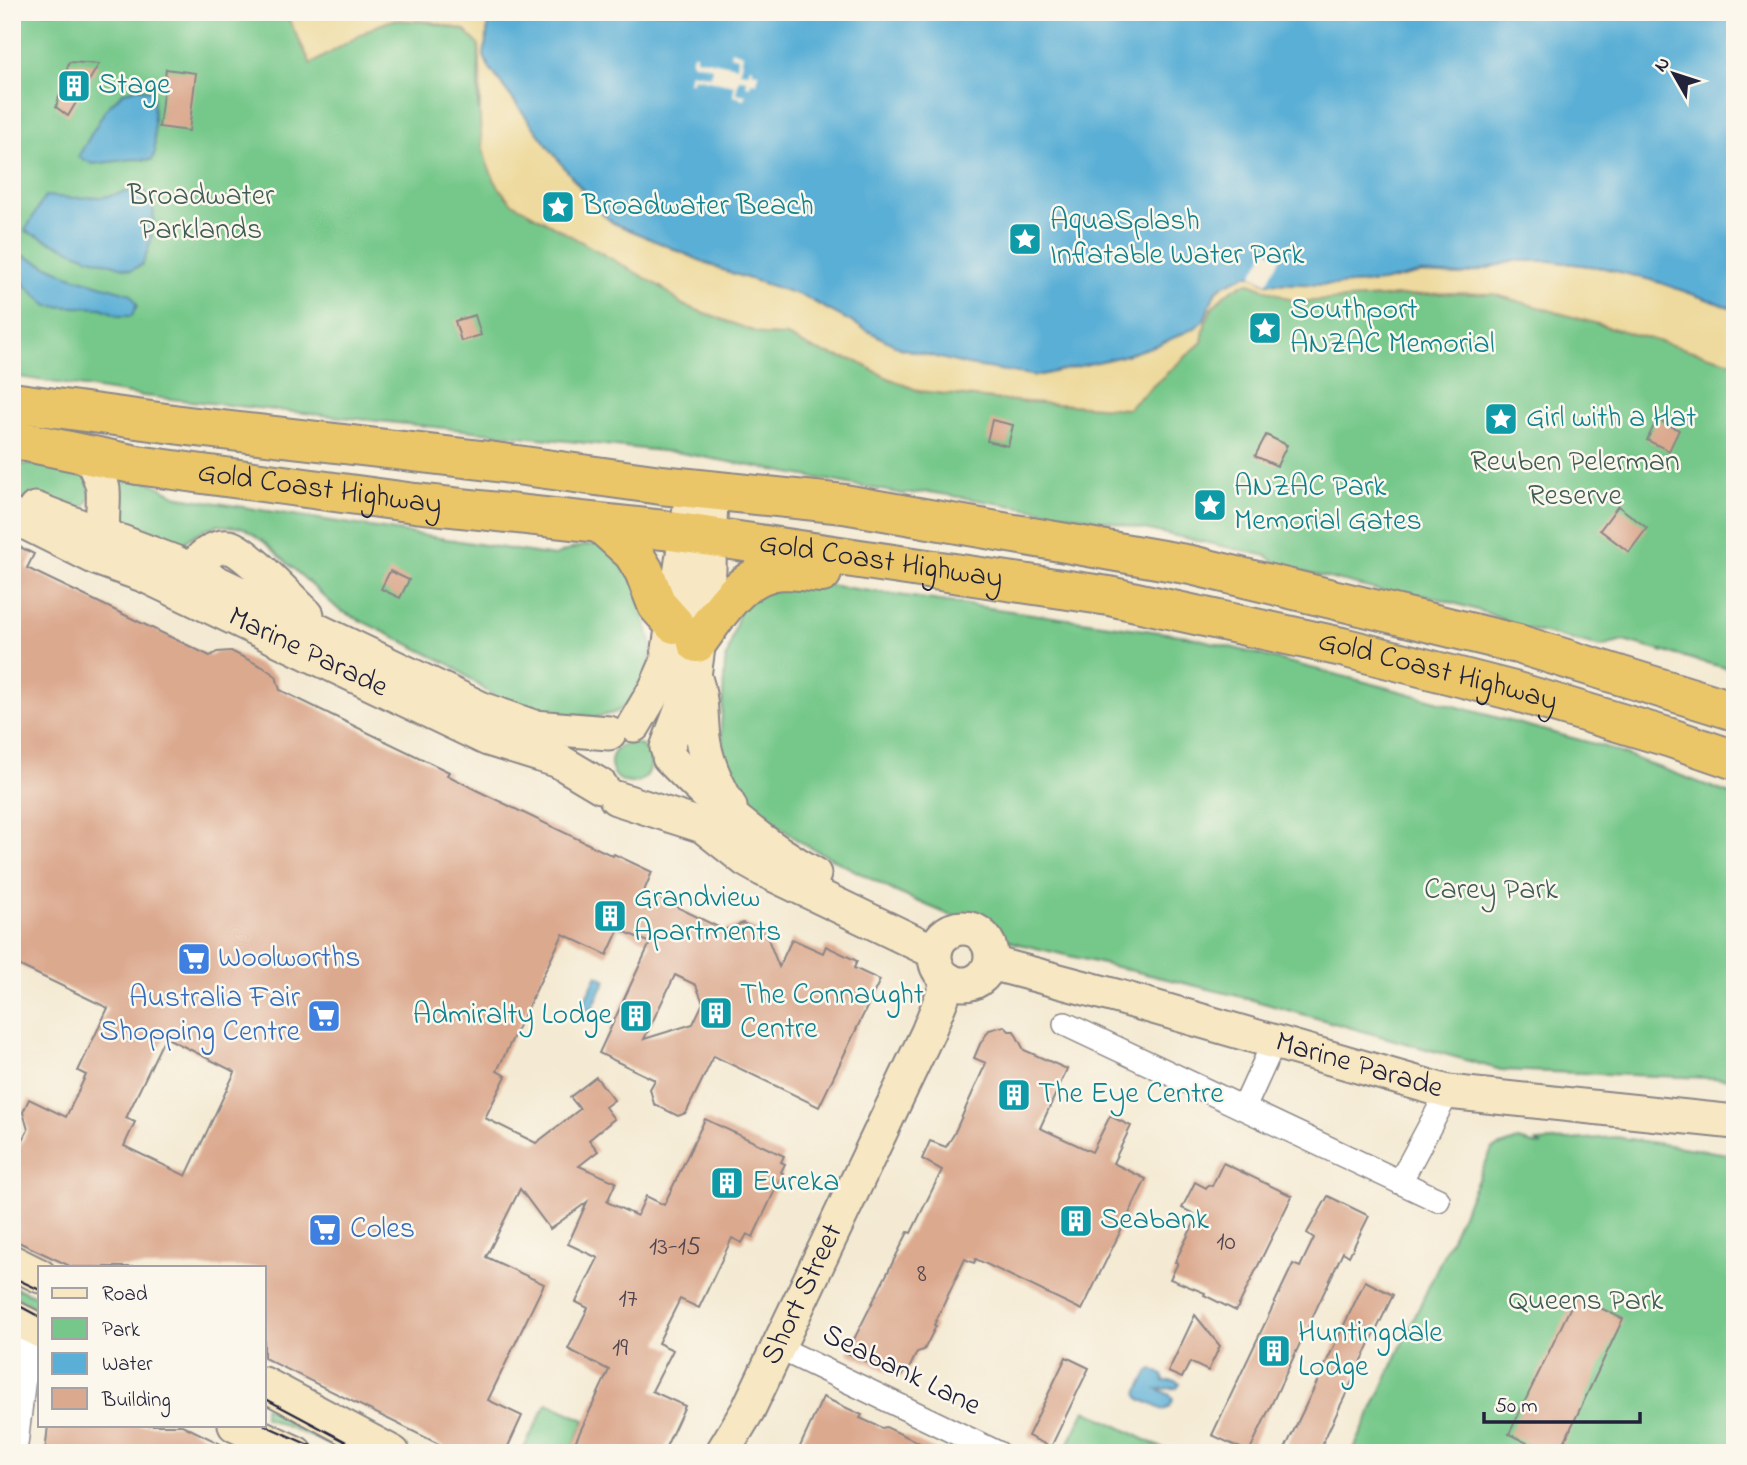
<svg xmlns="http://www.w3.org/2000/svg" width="1747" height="1465" font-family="'Indie Flower',sans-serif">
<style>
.green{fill:#76c88a;stroke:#4c7562;stroke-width:2}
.sand{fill:#eeda9e;stroke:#887e6c;stroke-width:2}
.water{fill:#5aafd6;stroke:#3e6888;stroke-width:2}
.pier{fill:#f4ead3}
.building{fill:#dba98e;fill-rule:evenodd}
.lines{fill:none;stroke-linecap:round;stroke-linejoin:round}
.street-casing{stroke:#8b8687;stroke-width:26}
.secondary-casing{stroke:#8b8687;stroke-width:37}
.highway-casing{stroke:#8b8687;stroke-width:42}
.street{stroke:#fff;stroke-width:23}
.secondary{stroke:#f7e8c3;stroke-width:33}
.highway{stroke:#ebc669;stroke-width:38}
.tram{stroke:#22223b;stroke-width:2}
.labels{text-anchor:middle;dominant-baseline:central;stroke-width:5;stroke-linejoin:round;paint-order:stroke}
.number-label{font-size:26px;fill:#504450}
.culture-label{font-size:30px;fill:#0d838f;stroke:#fbf7ec;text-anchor:start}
.park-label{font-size:30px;fill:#3f5c57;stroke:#fbf7ec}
.street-label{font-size:30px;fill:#22223b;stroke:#fbf7ec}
.shop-label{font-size:30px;fill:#366cbe;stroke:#fbf7ec;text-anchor:start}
</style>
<rect width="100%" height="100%" fill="#fbf7ec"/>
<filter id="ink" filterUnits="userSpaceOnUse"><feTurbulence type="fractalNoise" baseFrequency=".0143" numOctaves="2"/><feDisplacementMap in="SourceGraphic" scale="14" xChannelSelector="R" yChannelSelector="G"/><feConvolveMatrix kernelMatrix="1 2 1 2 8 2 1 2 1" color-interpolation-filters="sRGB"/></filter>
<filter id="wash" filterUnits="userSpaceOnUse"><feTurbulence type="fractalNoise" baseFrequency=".00686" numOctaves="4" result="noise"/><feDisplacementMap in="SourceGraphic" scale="28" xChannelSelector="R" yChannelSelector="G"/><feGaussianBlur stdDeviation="1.57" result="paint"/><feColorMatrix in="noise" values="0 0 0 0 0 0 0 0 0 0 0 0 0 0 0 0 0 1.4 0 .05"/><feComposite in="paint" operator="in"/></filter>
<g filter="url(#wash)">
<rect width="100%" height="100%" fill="#f4ead3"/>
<g class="green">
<polygon points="12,12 285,12 297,32 374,27 392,20 412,19 464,30 479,44 478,105 485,155 531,214 590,245 661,287 683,305 764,335 787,336 817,351 856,361 886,377 919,391 1002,400 1127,409 1202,342 1205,324 1212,308 1224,295 1242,284 1250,283 1297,302 1450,293 1493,294 1735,363 1735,679 1726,668 1623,641 1601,647 1519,627 1487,613 1430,596 1385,592 1280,566 1267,556 1112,522 929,492 903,494 681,453 143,396 12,376"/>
<path d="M12 463 76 469 86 474 91 496C87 503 85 509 77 512 63 516 27 501 12 496Z"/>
<path d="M110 473 138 476 179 497 554 556C573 548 587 542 607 546L637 585 652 647 650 665 627 706 614 713 596 717 510 708 451 665 339 610 264 542 244 528 218 525 205 529 189 539 177 551 115 532Z"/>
<polygon points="800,581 1187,636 1377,685 1602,746 1735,796 1735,1079 1501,1070 1238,996 1015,943 896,892 800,842 753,806 725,762 721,728 725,664 741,606 774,585"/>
<circle cx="631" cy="763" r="20"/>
<polygon points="1616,1137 1735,1155 1735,1453 1352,1453 1492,1149 1518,1140 1542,1146 1537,1142"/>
<polygon points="12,1286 40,1298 40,1310 12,1295"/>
<polygon points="547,1403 585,1420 570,1453 534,1453 524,1448"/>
<polygon points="264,1406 328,1440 326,1443 264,1417"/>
<polygon points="1085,1410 1172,1453 1064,1453"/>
</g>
<path class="sand" d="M285 12H490L484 56 489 67 559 161 601 213 613 223 725 271 803 296 843 317 1215 293 1229 281 1246 275H1252L1268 283 1335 285 1382 282 1420 273 1461 275 1514 261H1551L1604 268 1655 281 1735 309V363L1493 294 1450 293 1296 302 1250 283 1242 284 1224 295 1212 308 1205 324 1202 342 1127 409 1002 400 919 391 886 377 856 361 817 351 787 336 764 335 683 305 661 287 511 202C466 155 485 102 479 45L464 30 432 22 392 20 374 27 311 64Z"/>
<g class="water">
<polygon points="490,12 1735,12 1735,309 1655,281 1604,268 1551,261 1514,261 1461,275 1420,273 1382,282 1335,285 1267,283 1253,275 1246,275 1220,287 1215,293 1204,320 1195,328 1160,344 1123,356 1037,376 968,365 900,348 803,296 725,271 613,223 601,213 559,161 489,67 484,56"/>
<polygon points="141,88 153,92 155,152 152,160 134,159 93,164 78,157 106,109 124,92"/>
<path d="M140 189 151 196C157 221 152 242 142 265L131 270 87 257 25 231 45 196 73 198 104 197Z"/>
<polygon points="18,253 70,276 131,294 137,305 132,316 120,316 101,308 48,306 12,273"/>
<polygon points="597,975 606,980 591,1011 581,1007"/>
<polygon points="1153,1369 1163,1375 1164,1381 1176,1381 1180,1384 1177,1388 1158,1389 1170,1395 1173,1400 1169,1408 1163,1410 1140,1399 1137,1393 1149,1371"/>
</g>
<g class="pier">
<polygon points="731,50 743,54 740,72 748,73 750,67 753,68 753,72 759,73 757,83 751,82 750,87 746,86 747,80 739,79 736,93 746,95 744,99 733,96 734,85 693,77 692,82 688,82 690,72 711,76 712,67 691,62 693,54 696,54 696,58 737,66 738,57 730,55"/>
<polygon points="1266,249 1281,257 1267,283 1252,275"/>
</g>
<g id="blocks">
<g class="building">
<polygon points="69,62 99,64 68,116 56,107"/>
<polygon points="166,69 196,73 189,131 159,127"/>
<polygon points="475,315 481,335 461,341 455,321"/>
<polygon points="1657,419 1679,430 1669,451 1647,440"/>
<polygon points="992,420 1013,425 1008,446 987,441"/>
<polygon points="1266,435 1287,445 1277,466 1255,456"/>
<polygon points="1618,506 1647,528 1629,552 1600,530"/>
<path d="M12 543 34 554 27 568 210 656 217 652 231 651 263 667 276 676 280 690 449 772 447 775 476 790 613 856 614 854 652 872 644 891 724 930 743 923 766 934 779 967 792 939 823 953 826 946 857 961 854 968 880 980 819 1107 714 1056 686 1113 678 1116 654 1104 650 1089 655 1080 599 1053 650 943 619 929 607 955 563 934 497 1071 506 1076 485 1118 536 1143 580 1109 570 1097 596 1077 614 1100 605 1107 614 1119 589 1140 598 1151 579 1166 616 1182 607 1202 637 1216 646 1196 664 1205 705 1119 784 1156 781 1162 785 1164 781 1172 783 1173 753 1237 747 1234 742 1243 732 1238 699 1308 680 1299 658 1343 673 1350 652 1391 685 1406 663 1453H570L609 1370 568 1349 588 1308 576 1302 598 1258 568 1244 587 1202 550 1229 520 1189 486 1257 544 1284 488 1400 522 1416 505 1453H457L264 1358V1267H72L12 1239V1162L28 1130 23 1112 29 1099 66 1117 86 1075 78 1071 108 1008 12 962ZM675 975 696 985 703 1003 693 1024 644 1039ZM165 1037 235 1072 186 1176 124 1146 135 1122 126 1118Z"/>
<polygon points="390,571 409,580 400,598 381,589"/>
<polygon points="1004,1026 1009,1031 1014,1031 1024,1050 1067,1069 1040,1128 1092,1152 1110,1116 1131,1126 1113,1163 1146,1179 1082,1310 976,1259 974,1263 965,1259 934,1325 936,1326 924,1350 917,1352 908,1371 905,1370 900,1378 847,1353 908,1232 911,1233 942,1170 922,1159 930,1141 946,1147 954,1134 986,1063 974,1058 980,1044 989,1030"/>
<polygon points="1223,1163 1292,1196 1236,1311 1204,1295 1205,1293 1170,1279 1178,1263 1175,1262 1196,1219 1192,1217 1194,1214 1182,1208 1195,1182 1206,1188 1208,1185 1212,1186"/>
<polygon points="1328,1196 1369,1216 1349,1256 1343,1252 1249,1452 1212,1435 1293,1264 1300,1267 1314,1238 1307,1233"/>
<polygon points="1365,1281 1393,1295 1318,1453 1283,1453"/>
<polygon points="1576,1296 1623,1319 1559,1453 1547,1453 1509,1434"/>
<polygon points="1195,1315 1220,1346 1208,1371 1190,1362 1182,1378 1168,1372"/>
<polygon points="1066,1357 1089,1368 1051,1447 1028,1436"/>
<polygon points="823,1397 862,1415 860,1418 882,1428 886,1427 941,1453 797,1453"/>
<polygon points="48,1425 182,1425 239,1453 45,1453"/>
</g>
</g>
</g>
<g filter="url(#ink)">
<use href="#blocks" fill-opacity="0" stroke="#8b8687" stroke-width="2"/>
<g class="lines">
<defs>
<g id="street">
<polyline points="1065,1024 1438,1200"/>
<polyline points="1244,1108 1274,1042"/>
<polyline points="1400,1182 1448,1092"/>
<polyline points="777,1347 998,1453"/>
<polyline points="15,1453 30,1327"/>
</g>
<g id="secondary">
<path d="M88 453C94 465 101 476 103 489 105 511 97 533 111 553"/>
<polyline points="35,509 174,562 482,709 534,727 609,733"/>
<path id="s1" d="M12 516 96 558 146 576 488 739 559 761 601 786"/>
<path d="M194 591C193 574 193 563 208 553 214 549 221 546 229 547 245 550 292 601 307 615"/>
<path d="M695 678C703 700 700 722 704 744 708 767 718 787 730 807"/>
<polyline points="634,725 656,688 667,663 690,507"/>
<polyline points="667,748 694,676 709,570 711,489"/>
<path d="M669 757C713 802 759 844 814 874"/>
<polyline points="616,798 703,826 746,860 762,869 935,952"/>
<circle cx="963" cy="956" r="28"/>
<path id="s2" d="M991 963 1119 997 1448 1092 1735 1122"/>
<polyline points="12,1262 40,1276"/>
<polyline points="12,1317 40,1331"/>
<polyline points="264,1384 393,1453"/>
<polyline points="235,1425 296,1453"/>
<path id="s3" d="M722 1453 748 1410 928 1032 949 980"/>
</g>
<g id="highway">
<polyline points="12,402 188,426 481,460 661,485 844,504 1191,565 1518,644 1735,711"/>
<path id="s4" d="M12 439 137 465 415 503 664 530 1109 596 1342 647 1514 691 1671 738 1735 760"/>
<polyline points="601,524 633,553 644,571 657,605 674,624"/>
<path d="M697 643C719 613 742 572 783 570 796 570 809 572 822 573"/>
</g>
</defs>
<use href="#street" class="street-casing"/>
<use href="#secondary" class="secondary-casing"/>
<use href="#highway" class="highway-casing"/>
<use href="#street" class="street"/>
<use href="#secondary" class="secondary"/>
<use href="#highway" class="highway"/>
<g class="tram">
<polyline points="12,1277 40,1290"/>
<polyline points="12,1302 40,1317"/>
<polyline points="264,1398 367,1453"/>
<polyline points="264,1425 327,1453"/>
</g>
</g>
</g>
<defs>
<symbol id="building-square" viewBox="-11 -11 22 22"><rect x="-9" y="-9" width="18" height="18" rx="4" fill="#0f9aa8" stroke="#fbf7ec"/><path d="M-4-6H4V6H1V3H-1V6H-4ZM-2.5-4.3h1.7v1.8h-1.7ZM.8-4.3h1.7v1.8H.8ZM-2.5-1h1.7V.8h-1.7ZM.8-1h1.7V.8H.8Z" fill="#fff"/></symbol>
<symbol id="sight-square" viewBox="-11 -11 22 22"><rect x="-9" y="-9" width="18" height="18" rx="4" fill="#0f9aa8" stroke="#fbf7ec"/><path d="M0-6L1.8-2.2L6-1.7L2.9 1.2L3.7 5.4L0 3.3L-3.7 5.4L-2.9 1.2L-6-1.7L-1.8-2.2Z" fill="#fff"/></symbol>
<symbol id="supermarket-square" viewBox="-11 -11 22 22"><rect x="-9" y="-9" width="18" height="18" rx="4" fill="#3f7fe0" stroke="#fbf7ec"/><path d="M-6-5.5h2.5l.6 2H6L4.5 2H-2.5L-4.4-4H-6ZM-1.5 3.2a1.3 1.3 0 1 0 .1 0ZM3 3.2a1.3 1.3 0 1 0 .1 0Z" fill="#fff"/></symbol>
</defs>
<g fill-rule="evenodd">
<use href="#building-square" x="55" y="67" width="38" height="38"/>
<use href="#sight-square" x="539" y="188" width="38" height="38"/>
<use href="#sight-square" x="1006" y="220" width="38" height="38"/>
<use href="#sight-square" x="1246" y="309" width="38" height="38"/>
<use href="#sight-square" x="1482" y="400" width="38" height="38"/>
<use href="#sight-square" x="1191" y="486" width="38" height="38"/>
<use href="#building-square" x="591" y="897" width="38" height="38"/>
<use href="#supermarket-square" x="175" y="940" width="38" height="38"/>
<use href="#building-square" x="697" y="994" width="38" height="38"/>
<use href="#supermarket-square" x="305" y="997" width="38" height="38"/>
<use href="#building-square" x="617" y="997" width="38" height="38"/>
<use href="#building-square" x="995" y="1076" width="38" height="38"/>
<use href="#building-square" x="708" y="1164" width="38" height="38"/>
<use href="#building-square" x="1057" y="1202" width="38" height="38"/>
<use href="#supermarket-square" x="306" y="1211" width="38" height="38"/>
<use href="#building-square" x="1255" y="1332" width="38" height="38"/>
</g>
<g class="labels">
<g class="number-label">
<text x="1226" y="1243">10</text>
<text x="675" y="1248">13-15</text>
<text x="922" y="1275">8</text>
<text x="628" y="1300">17</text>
<text x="620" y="1349">19</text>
</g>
<g class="culture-label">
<text x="98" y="86">Stage</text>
<text x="582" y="207">Broadwater Beach</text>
<text x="1050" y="222">AquaSplash<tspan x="1050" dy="34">Inflatable Water Park</tspan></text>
<text x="1290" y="311">Southport<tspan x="1290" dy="34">ANZAC Memorial</tspan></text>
<text x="1526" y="419">Girl with a Hat</text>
<text x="1234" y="488">ANZAC Park<tspan x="1234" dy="34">Memorial Gates</tspan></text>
<text x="634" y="899">Grandview<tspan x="634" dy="34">Apartments</tspan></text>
<text x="740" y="996">The Connaught<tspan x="740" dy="34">Centre</tspan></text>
<text x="612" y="1016" text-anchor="end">Admiralty Lodge</text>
<text x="1038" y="1095">The Eye Centre</text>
<text x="752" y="1183">Eureka</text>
<text x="1100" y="1221">Seabank</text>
<text x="1298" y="1334">Huntingdale<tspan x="1298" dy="34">Lodge</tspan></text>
</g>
<g class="park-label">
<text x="201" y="197">Broadwater<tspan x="201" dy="34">Parklands</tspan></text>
<text x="1575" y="463">Reuben Pelerman<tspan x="1575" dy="34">Reserve</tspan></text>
<text x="1491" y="891">Carey Park</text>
<text x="1586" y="1302">Queens Park</text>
</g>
<g class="street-label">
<text stroke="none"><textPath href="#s4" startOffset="312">Gold Coast Highway</textPath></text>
<text stroke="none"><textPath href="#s4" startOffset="878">Gold Coast Highway</textPath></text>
<text stroke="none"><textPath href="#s1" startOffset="326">Marine Parade</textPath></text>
<text stroke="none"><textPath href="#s4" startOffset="1446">Gold Coast Highway</textPath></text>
<text stroke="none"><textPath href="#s2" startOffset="382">Marine Parade</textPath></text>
<text stroke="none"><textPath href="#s3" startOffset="178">Short Street</textPath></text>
<text transform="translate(901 1371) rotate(26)">Seabank Lane</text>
</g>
<g class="shop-label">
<text x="218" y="959">Woolworths</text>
<text x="300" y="999" text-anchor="end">Australia Fair<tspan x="300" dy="34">Shopping Centre</tspan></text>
<text x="350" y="1230">Coles</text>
</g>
</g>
<rect width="1747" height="1465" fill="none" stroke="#fbf7ec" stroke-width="42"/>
<rect x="38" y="1266" width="228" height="161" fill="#fbf7ec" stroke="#a4a2a5" stroke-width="2"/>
<rect x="52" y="1288" width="35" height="10" fill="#f7e8c3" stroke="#a4a2a5" stroke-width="2"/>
<text x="102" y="1300" font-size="21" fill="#22223b">Road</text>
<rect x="52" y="1318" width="35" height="21" fill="#76c88a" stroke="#a4a2a5" stroke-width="2"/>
<text x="102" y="1336" font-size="21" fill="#22223b">Park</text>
<rect x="52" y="1353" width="35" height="21" fill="#5aafd6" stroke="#a4a2a5" stroke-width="2"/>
<text x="102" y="1370" font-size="21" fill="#22223b">Water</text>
<rect x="52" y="1388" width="35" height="21" fill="#dba98e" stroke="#a4a2a5" stroke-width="2"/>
<text x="102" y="1406" font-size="21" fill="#22223b">Building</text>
<g transform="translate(1674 74) rotate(309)" stroke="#fbf7ec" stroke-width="5" paint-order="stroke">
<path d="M0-5L12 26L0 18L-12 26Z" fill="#22223b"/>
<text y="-10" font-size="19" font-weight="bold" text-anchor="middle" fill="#22223b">N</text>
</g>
<path d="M1484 1412v10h156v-10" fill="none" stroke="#22223b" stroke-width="3.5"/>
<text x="1495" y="1412" font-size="21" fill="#22223b" stroke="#fbf7ec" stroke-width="5" paint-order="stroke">50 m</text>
</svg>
